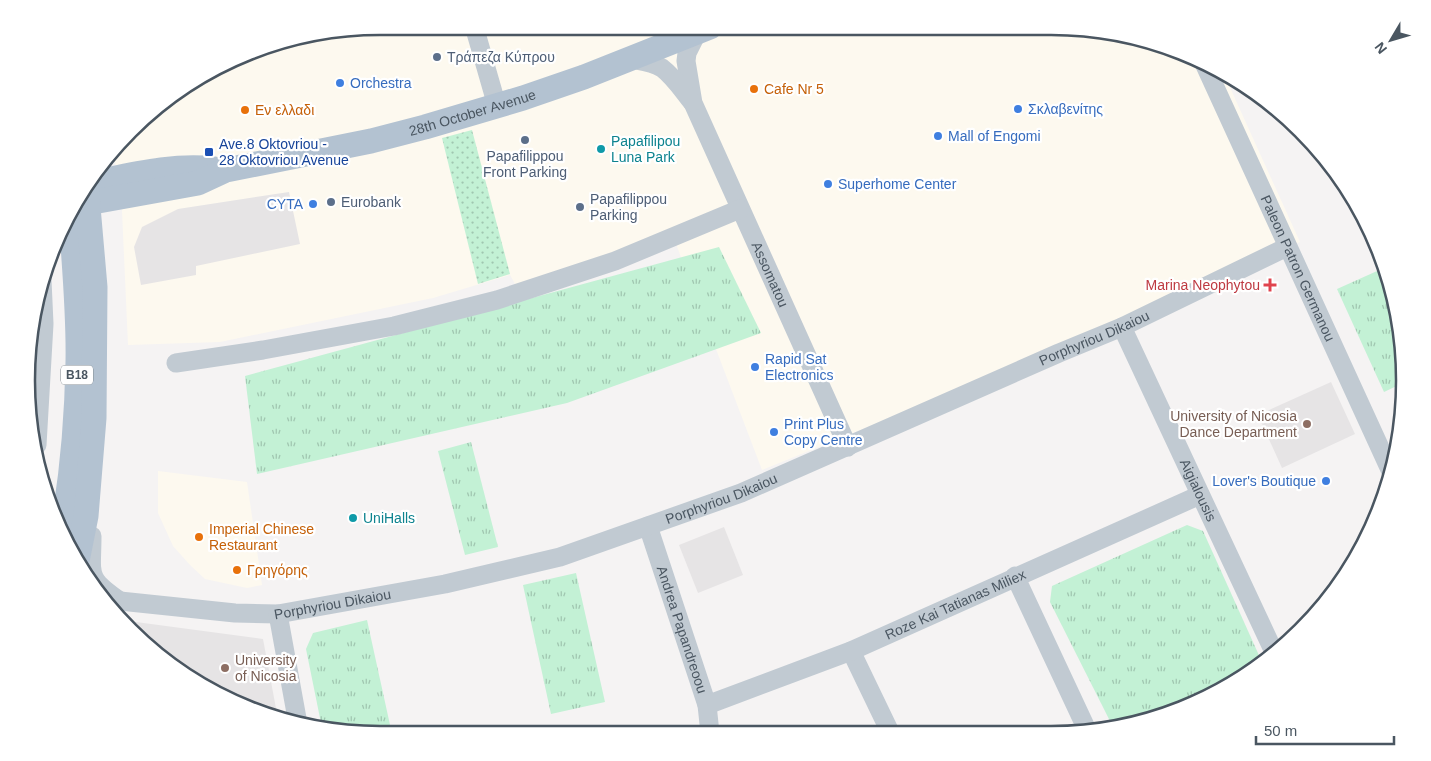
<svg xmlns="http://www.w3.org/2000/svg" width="1431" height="761" font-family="Helvetica,sans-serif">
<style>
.commercial{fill:#fdf9ef}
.education{fill:#e6e4e5}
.grass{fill:url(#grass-tufts)}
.park{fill:url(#park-dots)}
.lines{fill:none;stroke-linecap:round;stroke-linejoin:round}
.minor{stroke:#c1cad2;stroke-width:19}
.major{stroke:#b3c2d1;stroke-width:25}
.service-dot{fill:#5c6f8a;stroke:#fff;stroke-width:2}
.shop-dot{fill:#3f7fe0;stroke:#fff;stroke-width:2}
.food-dot{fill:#e8710a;stroke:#fff;stroke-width:2}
.culture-dot{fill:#0f9aa8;stroke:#fff;stroke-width:2}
.transit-dot{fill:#1a4fb4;stroke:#fff;stroke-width:2}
.health-dot{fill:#e0444e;stroke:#fff;stroke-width:2}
.education-dot{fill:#8d6e63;stroke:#fff;stroke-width:2}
.labels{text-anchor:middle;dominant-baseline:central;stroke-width:4.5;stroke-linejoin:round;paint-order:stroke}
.shield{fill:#fff;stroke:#808990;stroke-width:1}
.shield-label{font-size:12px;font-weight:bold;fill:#4a5661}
.service-label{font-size:14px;fill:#4e5e75;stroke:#fff;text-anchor:start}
.shop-label{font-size:14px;fill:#366cbe;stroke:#fff;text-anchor:start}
.food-label{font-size:14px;fill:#c56008;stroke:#fff;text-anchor:start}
.street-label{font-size:14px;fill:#4a5661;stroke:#fff}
.culture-label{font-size:14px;fill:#0d838f;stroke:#fff;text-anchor:start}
.transit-label{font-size:14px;fill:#164399;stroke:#fff;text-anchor:start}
.health-label{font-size:14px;fill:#be3a42;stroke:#fff;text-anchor:end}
.education-label{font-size:14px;fill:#785e54;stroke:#fff;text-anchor:end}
.rim{fill:none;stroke:#4a5661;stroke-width:2.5}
</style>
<defs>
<pattern id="grass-tufts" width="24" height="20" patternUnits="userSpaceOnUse" patternTransform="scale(1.25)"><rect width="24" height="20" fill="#c3f1d5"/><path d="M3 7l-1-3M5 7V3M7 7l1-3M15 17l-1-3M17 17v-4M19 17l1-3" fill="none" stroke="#a0c6b0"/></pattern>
<pattern id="park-dots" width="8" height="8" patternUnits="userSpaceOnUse" patternTransform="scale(1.25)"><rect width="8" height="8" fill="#c3f1d5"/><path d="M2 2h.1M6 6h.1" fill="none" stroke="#a0c6b0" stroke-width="1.8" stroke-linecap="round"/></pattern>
</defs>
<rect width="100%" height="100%" fill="#f5f3f3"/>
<g class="commercial">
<polygon points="380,26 1073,27 1142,38 1207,63 1223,72 1300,242 1121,324 762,470 676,244 523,298 510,275 433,298 220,342 128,345 122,211 114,154 165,100 266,45"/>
<polygon points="158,471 247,482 262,585 247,588 205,579 190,565 173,546 158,513"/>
</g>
<g class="education">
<polygon points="289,192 300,244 196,266 196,275 141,285 134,247 142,227 178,209"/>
<polygon points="1331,382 1355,434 1282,468 1258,415"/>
<polygon points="724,527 743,575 698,593 679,545"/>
<polygon points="121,620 263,639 278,719 224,698 130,631"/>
</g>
<g class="grass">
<polygon points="719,247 761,333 567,403 257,474 245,376"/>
<polygon points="1386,267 1402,335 1403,383 1384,392 1337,289"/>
<polygon points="471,442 498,547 465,555 438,451"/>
<polygon points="1187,525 1203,531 1262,662 1248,675 1186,708 1113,727 1050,602 1052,586"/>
<polygon points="576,573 605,702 551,714 523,585"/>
<polygon points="367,620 392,734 358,734 322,728 306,649 313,633"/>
</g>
<polygon class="park" points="472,130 510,274 478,284 442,138"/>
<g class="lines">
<g class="minor">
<polyline points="474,26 497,106"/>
<path id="s1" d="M697 33 687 53 686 61 693 103 848 447"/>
<path d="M631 59C641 61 653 62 662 68 674 77 683 91 692 102"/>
<path id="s2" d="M1203 61 1392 474"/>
<path id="s3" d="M1122 327 1274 652"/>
<polyline points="176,363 263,350 394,326 497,300 615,261 740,209"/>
<polyline points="37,445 44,324 42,280"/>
<path id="s4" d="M648 526 707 705 710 733"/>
<path d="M92 536C92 575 85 577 120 601"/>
<polyline points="1015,576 1088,732"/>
<path id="s5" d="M106 602 120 601 235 613 278 614 445 584 560 557 741 493 1059 353 1122 327 1287 247"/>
<polyline points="278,614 298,724"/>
<polyline points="851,651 890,732"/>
<path id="s6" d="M707 705 851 651 1200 495"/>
</g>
<g class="major">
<path d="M86 184C128 176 172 164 214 169"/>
<path id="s7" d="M76 205 198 183 226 170 371 141 425 127 523 98 584 77 710 27"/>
<path d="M62 533C72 477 77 419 78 362 79 313 74 264 71 216"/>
<polyline points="77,561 86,516 94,418 95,287 86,184"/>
</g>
</g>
<g class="service-dot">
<circle cx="437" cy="57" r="5"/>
<circle cx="525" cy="140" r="5"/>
<circle cx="331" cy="202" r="5"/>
<circle cx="580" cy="207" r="5"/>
</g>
<g class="shop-dot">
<circle cx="340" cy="83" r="5"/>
<circle cx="1018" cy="109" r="5"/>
<circle cx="938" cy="136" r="5"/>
<circle cx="828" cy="184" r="5"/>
<circle cx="313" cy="204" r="5"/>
<circle cx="755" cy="367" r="5"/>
<circle cx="774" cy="432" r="5"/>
<circle cx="1326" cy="481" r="5"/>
</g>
<g class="food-dot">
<circle cx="754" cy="89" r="5"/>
<circle cx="245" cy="110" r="5"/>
<circle cx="199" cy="537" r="5"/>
<circle cx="237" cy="570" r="5"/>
</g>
<g class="culture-dot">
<circle cx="601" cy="149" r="5"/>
<circle cx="353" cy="518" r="5"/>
</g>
<rect class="transit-dot" x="204" y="147" width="10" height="10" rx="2.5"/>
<path class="health-dot" d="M1267.5 277.5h5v5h5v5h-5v5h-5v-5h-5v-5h5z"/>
<g class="education-dot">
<circle cx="1307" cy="424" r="5"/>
<circle cx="225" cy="668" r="5"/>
</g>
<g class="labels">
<rect class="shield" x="61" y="365.5" width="32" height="19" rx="4"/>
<g class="shield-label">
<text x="77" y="375">B18</text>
</g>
<g class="service-label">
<text x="447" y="57">Τράπεζα Κύπρου</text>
<text x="525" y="156" text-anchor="middle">Papafilippou<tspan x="525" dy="16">Front Parking</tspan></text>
<text x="590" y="199">Papafilippou<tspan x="590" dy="16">Parking</tspan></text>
<text x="341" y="202">Eurobank</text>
</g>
<g class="shop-label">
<text x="350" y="83">Orchestra</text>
<text x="1028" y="109">Σκλαβενίτης</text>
<text x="948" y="136">Mall of Engomi</text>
<text x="838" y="184">Superhome Center</text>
<text x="303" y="204" text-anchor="end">CYTA</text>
<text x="765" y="359">Rapid Sat<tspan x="765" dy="16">Electronics</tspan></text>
<text x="784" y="424">Print Plus<tspan x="784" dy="16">Copy Centre</tspan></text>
<text x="1316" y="481" text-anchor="end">Lover's Boutique</text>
</g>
<g class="food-label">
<text x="764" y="89">Cafe Nr 5</text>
<text x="255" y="110">Εν ελλαδι</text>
<text x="209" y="529">Imperial Chinese<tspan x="209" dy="16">Restaurant</tspan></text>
<text x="247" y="570">Γρηγόρης</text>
</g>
<g class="street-label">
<text stroke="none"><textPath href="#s7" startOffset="408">28th October Avenue</textPath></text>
<text stroke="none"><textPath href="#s2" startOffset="228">Paleon Patron Germanou</textPath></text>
<text stroke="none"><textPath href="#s1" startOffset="261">Assomatou</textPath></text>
<text stroke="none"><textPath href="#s5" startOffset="1038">Porphyriou Dikaiou</textPath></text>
<text stroke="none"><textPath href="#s3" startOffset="180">Aigialousis</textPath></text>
<text stroke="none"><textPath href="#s5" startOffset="632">Porphyriou Dikaiou</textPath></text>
<text stroke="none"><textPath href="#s5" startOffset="228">Porphyriou Dikaiou</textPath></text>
<text stroke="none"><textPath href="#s6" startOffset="268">Roze Kai Tatianas Miliex</textPath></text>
<text stroke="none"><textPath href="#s4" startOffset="109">Andrea Papandreoou</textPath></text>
</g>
<g class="culture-label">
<text x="611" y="141">Papafilipou<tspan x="611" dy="16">Luna Park</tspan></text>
<text x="363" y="518">UniHalls</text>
</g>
<g class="transit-label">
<text x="219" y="144">Ave.8 Oktovriou -<tspan x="219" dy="16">28 Oktovriou Avenue</tspan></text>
</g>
<g class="health-label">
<text x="1260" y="285">Marina Neophytou</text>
</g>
<g class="education-label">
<text x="1297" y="416">University of Nicosia<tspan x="1297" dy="16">Dance Department</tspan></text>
<text x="235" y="660" text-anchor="start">University<tspan x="235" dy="16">of Nicosia</tspan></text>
</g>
</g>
<path d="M0 0H1431V761H0ZM380 35H1051A345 345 0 0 1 1396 380V381A345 345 0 0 1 1051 726H380A345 345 0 0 1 35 381V380A345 345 0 0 1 380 35Z" fill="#fff" fill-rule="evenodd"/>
<path class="rim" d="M380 35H1051A345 345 0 0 1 1396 380V381A345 345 0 0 1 1051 726H380A345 345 0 0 1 35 381V380A345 345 0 0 1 380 35Z"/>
<g transform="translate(1391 40) rotate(232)" stroke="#ffffff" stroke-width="4" paint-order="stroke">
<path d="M0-4L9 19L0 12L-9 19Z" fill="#4a5661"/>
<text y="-8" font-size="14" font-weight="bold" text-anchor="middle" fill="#4a5661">N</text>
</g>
<path d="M1256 736v8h138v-8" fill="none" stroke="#4a5661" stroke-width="2.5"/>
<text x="1264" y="736" font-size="15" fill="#4a5661" stroke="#ffffff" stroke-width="4" paint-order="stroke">50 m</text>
</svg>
